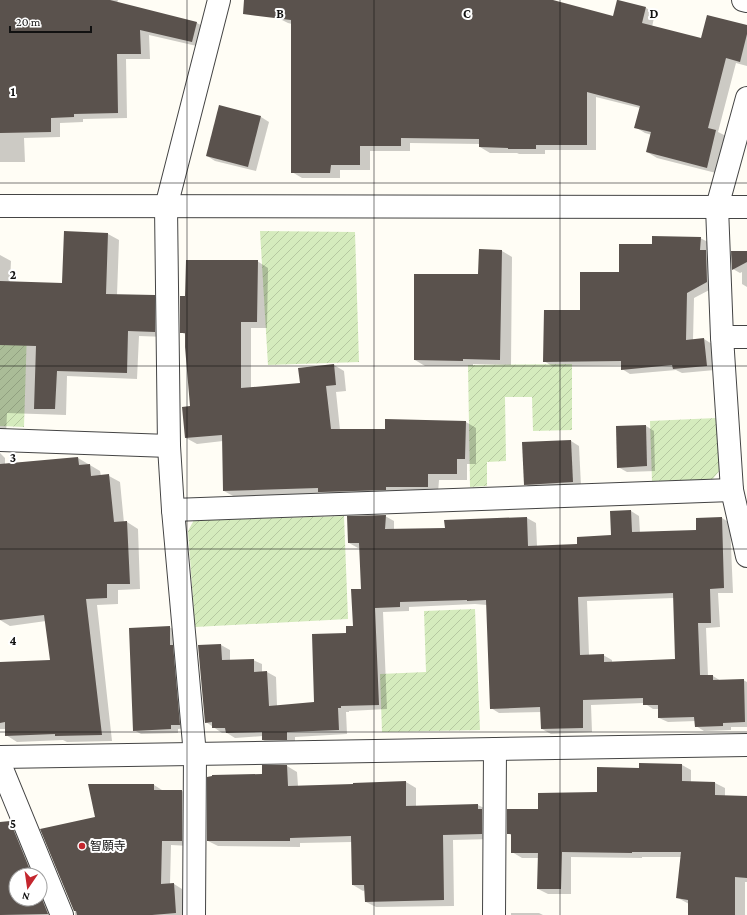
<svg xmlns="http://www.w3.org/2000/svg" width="747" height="915" font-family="'Crimson Pro','Noto Sans JP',serif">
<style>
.garden{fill:url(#garden-furrows)}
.shadow{fill:#0003;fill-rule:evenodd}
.building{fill:#5a524d;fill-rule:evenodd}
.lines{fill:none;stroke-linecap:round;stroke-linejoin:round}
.minor-casing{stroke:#444;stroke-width:24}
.minor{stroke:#fff;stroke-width:22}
.grid{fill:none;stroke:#111;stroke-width:1;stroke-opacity:0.55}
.poi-dot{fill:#c4262e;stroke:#fff;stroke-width:1.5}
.labels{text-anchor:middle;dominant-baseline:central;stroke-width:4;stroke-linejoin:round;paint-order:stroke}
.poi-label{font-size:12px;fill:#111;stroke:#fff;text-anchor:start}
.grid-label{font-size:13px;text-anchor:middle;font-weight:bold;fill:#111;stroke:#fff;stroke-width:4;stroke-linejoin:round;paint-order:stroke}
</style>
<defs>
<pattern id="garden-furrows" width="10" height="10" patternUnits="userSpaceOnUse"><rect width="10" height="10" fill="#d5ebbd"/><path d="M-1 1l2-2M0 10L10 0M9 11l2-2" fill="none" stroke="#b6c8a1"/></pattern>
</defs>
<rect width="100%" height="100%" fill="#fffdf5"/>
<g class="garden">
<polygon points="260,231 355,232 359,362 268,365"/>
<polygon points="0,328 27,329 24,427 0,426"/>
<polygon points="572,364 572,430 533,431 532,397 505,397 506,461 487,462 487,486 470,487 468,365"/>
<polygon points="716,418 720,470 712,480 652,481 650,421"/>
<polygon points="344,516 348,619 195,627 188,531 194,520"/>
<polygon points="475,609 480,730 382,732 380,674 426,672 424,611"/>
</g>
<g class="shadow">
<polygon points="0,0 118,0 117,3 197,23 206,28 201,47 149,35 150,59 126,59 127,118 83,119 83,122 60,123 60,137 24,138 25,162 0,162"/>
<polygon points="282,0 549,0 614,17 646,8 655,13 652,27 702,39 747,26 747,66 736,63 718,132 726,136 716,173 657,158 647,152 652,135 645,133 635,127 640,108 596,97 596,150 545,150 545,154 519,154 517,153 490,153 480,147 480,144 410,143 410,151 370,151 370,170 340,170 340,178 302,178 292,172 292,24 288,23 278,18"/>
<polygon points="261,117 269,122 256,171 215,161 207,156"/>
<polygon points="65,232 108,234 119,240 117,295 154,296 165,303 166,337 139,336 137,379 67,376 66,415 7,413 6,435 0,441 0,255 11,261 10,282 63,284"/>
<polygon points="700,238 708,242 715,287 694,298 693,340 704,339 712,344 715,370 682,373 676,370 630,374 622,369 622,365 552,366 544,361 581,311 620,273 653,245"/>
<polygon points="480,250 502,251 512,257 511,365 473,364 473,366 425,366 415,360 479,275"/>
<polygon points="747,252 747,287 742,284 742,272 740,273 733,269"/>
<polygon points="257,261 268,268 267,328 251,328 251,388 301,384 334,365 344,371 346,391 336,392 340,430 386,430 466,422 476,428 476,464 467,464 467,480 439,480 438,493 329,498 322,494 235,497 224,491 223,441 197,444 186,438 191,407 186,335 181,332 186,297"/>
<polygon points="646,426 654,431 655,471 627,472 618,467"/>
<polygon points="571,441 579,446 581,486 533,489 525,484 523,443"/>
<polygon points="0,453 5,458 5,464 7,464 78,458 100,471 101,476 109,476 120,482 124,523 127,522 138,529 140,589 118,590 118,604 97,605 112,741 67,742 63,740 17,742 6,735 6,729 0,729 0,663 51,661 46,621 10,626 0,620"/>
<path d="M631 511 639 516 640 533 697 531 722 518 730 523 733 593H718L720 627 706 628 708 676H713L721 681 743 680 747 682V727H731V730L704 731 696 726V721L668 722 659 718V709H653L644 703 591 705 592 732 551 734 542 729V712L499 713 491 708 487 605 475 604 409 607V611L383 612 387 709 349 711V712H346L347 734 295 737V744L271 745 263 740V736L235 738 227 733H222L206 722 221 645 230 650V660H253L262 664V673L267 672 276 677 277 706 315 703 347 634 354 627 362 590 360 548H358L349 543 385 516 394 521V530L446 529 527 518 536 523 537 546 578 545 612 536ZM674 598 676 660 612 663V660L603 655H589L587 601Z"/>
<polygon points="169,627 177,631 186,728 178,729 178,733 141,734 134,730"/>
<polygon points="682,765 691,770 691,782 715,783 725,788 725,796 747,797 747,882 745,882 745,915 689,915 689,904 678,898 681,857 642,857 642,858 571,857 571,894 548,894 538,889 539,858 522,858 512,852 512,836 508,833 539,810 598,793 640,769"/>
<polygon points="263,766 287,766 297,772 298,786 354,785 406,782 416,788 416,806 478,805 488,810 492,839 453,840 454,906 376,907 366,902 366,890 363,891 353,885 352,842 300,843 300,847 218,846 208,841 264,775"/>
<polygon points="154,785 162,790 162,791 182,791 191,796 190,846 171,845 170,884 174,884 182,889 184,915 75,915 75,910 96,818"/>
<polygon points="0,823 5,823 21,834 38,875 16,875 16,899 40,899 40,880 55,915 0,915"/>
<polygon points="511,913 539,913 543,915 511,915"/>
</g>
<g class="building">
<polygon points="0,0 110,0 197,22 192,42 140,30 141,54 117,54 118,113 74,114 74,117 51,118 51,132 0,133"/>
<polygon points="244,0 553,0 613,16 617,0 618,0 646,7 642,23 701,38 707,15 747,25 747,34 740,62 726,58 708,128 716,130 707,168 646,152 651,132 634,128 640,106 587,92 587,145 536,145 536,149 508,149 508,148 479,147 479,139 401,138 401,146 360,146 360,165 331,165 330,173 291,173 291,20 243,14"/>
<polygon points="219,105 261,116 248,167 206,156"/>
<polygon points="64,231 108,233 106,294 155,295 155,332 128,331 127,373 57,371 55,409 34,409 36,346 0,345 0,281 62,283"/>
<polygon points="652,236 701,237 700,250 706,250 707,282 687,293 686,340 704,338 707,366 673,369 672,365 621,370 621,361 543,362 544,310 580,310 580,272 619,272 619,244 652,244"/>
<polygon points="479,249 502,250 500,360 463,359 463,361 414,360 414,274 478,274"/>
<polygon points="731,251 747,251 747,262 732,270"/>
<polygon points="186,260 258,260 257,322 241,322 241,388 300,383 298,368 334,364 336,385 326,386 331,429 385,429 385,419 466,421 465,459 457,459 457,474 428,474 428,487 386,487 386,490 321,492 318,492 318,488 223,491 222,435 185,438 182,407 190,406 185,347 185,333 180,333 180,296 185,296"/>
<polygon points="646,425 647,466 617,468 616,426"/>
<polygon points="571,440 573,482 524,485 522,442"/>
<polygon points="78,457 79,465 90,464 91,476 109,474 114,522 127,521 130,584 107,584 107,598 86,599 102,735 55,736 55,734 5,736 5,722 0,723 0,662 50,660 44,615 0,620 0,464"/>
<path d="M631 510 632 532 696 530V518L722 517 724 588 710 589 711 623H698L700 675H713V680L744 679 745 722 723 723V726L695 727 694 717 658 718V705H643V698L583 700V728L541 729 540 707 490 709 486 600 467 601V600L400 602V607L375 608 379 705 341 706V708H338L339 730 287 732V740H262V732L226 733 225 728H212V722L205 723 198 645 221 644 222 660 254 659V672L267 671 269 706 314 702 312 634 346 633V626H353L351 589H361L359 543H348L347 516 386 515 385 529 445 528 444 520 527 517 528 546 577 544V537L611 535 610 511ZM673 593 675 659 604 662V654L580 655 578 597Z"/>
<polygon points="170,626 170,645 173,645 180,725 171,725 171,729 133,731 129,628"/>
<polygon points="639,763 682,764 682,781 715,782 715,795 747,796 747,878 735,877 735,915 688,915 688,900 676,898 681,852 632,852 632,853 562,852 561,889 537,889 538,853 511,853 511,834 507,834 507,809 538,809 538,793 597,792 597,767 639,768"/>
<polygon points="262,765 287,765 288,786 353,784 353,783 406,781 406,806 478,804 478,809 482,809 482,834 443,835 444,900 365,902 364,885 352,885 351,836 290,838 290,841 207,841 207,777 212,776 212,775 262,774"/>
<polygon points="88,784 154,784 154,790 182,790 182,841 162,841 161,884 174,883 176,913 152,915 77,915 76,911 74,911 40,829 95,817"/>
<polygon points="10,821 32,875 16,875 16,899 40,899 40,894 48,914 0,915 0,822"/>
</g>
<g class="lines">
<defs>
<g id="minor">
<polyline points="743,0 747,1"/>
<polyline points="747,98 717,207 722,337 732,490 747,556"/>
<polyline points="0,206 747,207"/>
<polyline points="722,337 747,337"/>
<polyline points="0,440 169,446"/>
<polyline points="173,510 732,490"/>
<polyline points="0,757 747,745"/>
<polyline points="0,764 62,915"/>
<polyline points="194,915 195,755 173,510 169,446 166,207 219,0"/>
<polyline points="494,915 495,749"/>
</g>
</defs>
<use href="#minor" class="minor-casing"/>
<use href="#minor" class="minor"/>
</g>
<path class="grid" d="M187 0V915M374 0V915M560 0V915M0 183H747M0 366H747M0 549H747M0 732H747"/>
<circle class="poi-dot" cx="82" cy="846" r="4"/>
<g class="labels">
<g class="poi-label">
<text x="90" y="846">智願寺</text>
</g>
</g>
<g class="grid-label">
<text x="280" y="18">B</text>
<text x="467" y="18">C</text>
<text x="654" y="18">D</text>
<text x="13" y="96">1</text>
<text x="13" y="279">2</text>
<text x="13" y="462">3</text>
<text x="13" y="645">4</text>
<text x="13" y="828">5</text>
</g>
<g transform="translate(28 887) rotate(193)"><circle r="19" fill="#ffffff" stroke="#a0a0a0"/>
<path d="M0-3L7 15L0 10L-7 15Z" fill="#c4262e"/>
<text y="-6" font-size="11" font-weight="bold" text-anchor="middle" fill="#111111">N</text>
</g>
<path d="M10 26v6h81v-6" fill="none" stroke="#111111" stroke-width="2"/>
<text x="16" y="26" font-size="12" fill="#111111" stroke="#ffffff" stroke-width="3" paint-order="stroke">20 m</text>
</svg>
